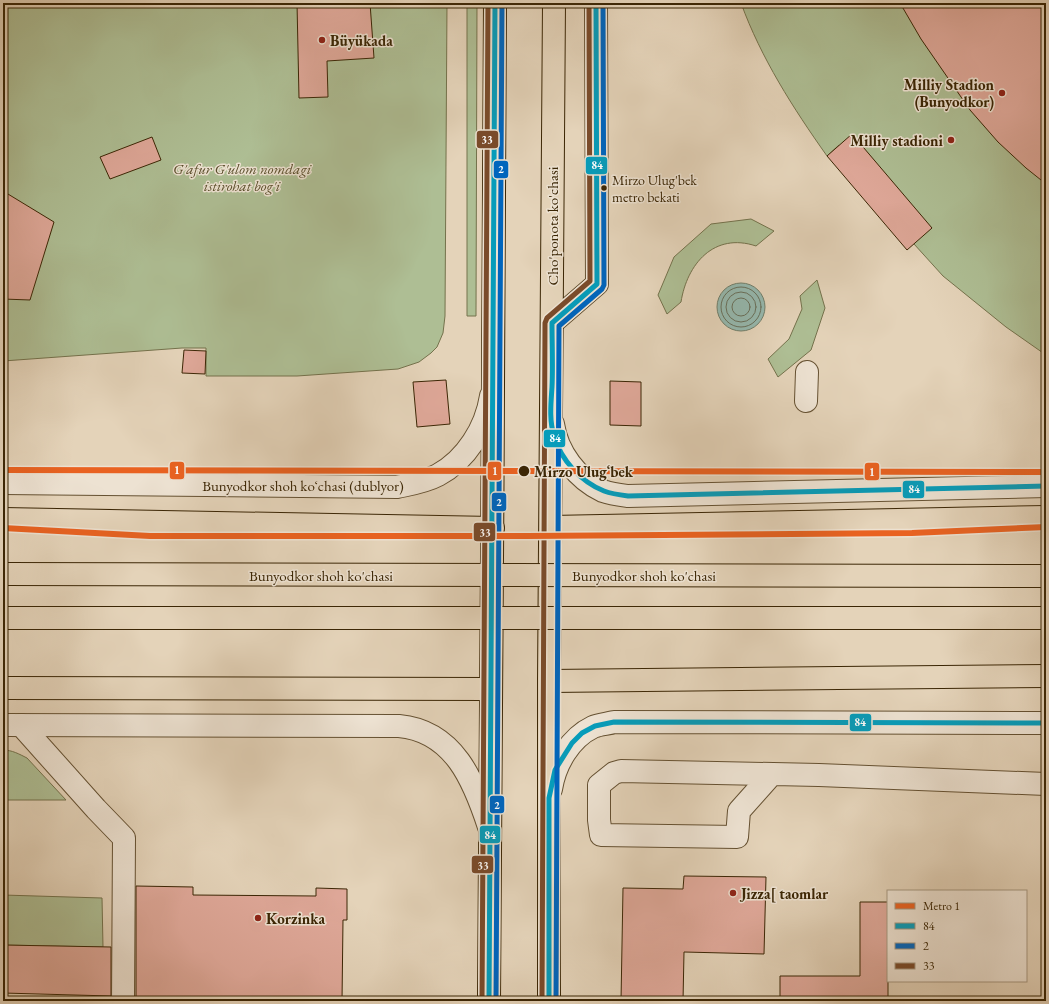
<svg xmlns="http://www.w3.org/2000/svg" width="1049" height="1004" font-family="'EB Garamond',serif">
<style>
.green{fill:#aebe94;stroke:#74724c}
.water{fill:#95b8ae;stroke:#717e6a}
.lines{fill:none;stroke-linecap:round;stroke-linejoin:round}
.shore{stroke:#686f5a;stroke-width:1}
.building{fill:#dfa899;stroke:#3b2605}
.minor-casing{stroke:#655132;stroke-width:24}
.major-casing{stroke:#3b2605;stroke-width:24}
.minor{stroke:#ede2d2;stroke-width:22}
.major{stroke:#e4d3b9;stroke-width:22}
.major-bridge-casing{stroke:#3b2605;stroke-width:24;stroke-linecap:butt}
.major-bridge{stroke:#e4d3b9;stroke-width:22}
.bus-1-casing{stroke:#ede2d2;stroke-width:8}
.bus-2-casing{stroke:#ede2d2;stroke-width:8}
.bus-3-casing{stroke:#ede2d2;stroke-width:8}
.bus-1{stroke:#069cba;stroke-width:5}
.bus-2{stroke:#0065bd;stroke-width:5}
.bus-3{stroke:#7a4b2a;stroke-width:5}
.metro-1-casing{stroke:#ede2d2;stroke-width:9}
.metro-1{stroke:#e96221;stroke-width:6}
.poi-dot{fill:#8f2418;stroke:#ede2d2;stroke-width:1.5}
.bus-dot{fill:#3b2605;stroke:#ede2d2;stroke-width:1.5}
.labels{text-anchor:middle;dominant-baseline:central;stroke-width:3;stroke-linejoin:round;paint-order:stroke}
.bus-label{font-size:14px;fill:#3b2605;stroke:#ede2d2;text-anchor:start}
.poi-label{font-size:15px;font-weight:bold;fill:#3b2605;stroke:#ede2d2;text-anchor:start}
.park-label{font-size:15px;font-style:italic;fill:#584c29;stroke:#ede2d2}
.street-label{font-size:15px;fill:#3b2605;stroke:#ede2d2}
.stop-label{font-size:15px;font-weight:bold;fill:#3b2605;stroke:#ede2d2;text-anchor:start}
.line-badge{stroke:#ede2d2;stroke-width:1.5}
.badge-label{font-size:11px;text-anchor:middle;font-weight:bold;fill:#fff}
</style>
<rect width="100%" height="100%" fill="#e4d3b9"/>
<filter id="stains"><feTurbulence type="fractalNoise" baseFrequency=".005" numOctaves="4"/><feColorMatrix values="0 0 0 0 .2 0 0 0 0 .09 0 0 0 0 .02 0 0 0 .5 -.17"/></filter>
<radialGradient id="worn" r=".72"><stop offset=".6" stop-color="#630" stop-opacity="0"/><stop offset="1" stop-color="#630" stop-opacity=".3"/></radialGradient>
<g class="green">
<polygon points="3,3 447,3 445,316 443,333 437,347 431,353 419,362 398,369 297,376 206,376 206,348 182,348 3,361"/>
<polygon points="467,3 477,3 476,316 467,316"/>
<path d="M741 3H1046V355L1006 327 943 276 914 244 839 145 827 156C793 108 761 58 741 3Z"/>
<path d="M751 219 774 231 756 246C714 232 687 264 681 302L667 314 658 295 674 257 711 224Z"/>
<polygon points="817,280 825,308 811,350 778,377 768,359 789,339 802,309 800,296"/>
<path d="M3 750C12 750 19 754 27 758L66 800H3Z"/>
<polygon points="3,895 102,898 103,947 3,945"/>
</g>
<circle class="water" cx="741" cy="307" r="24"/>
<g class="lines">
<g class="shore">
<circle cx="741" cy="307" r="20"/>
<circle cx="741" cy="307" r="15"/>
<circle cx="741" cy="307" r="9"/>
</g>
</g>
<g class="building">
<polygon points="297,3 370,3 374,58 327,61 328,97 299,98"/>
<polygon points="900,3 1046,3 1046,184 1026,168 998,142 970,110 921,39"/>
<polygon points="852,134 932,228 907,250 827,156"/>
<polygon points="152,137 161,160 110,179 100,157"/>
<polygon points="3,191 54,222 30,300 3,299"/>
<polygon points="184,350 206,351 205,374 182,373"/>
<polygon points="446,380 450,424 417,427 413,382"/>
<polygon points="610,381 641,382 641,426 610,425"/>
<polygon points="684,876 766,877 764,954 684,952 683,1001 621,1001 623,888 683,889"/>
<polygon points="136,886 193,887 193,895 316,896 316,888 347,889 347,920 343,920 342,1001 136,1001"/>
<polygon points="860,902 888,902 888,1001 780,1001 780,976 860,976"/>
<polygon points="3,945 111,947 111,996 3,993"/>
</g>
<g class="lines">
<defs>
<g id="minor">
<polyline points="552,323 597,284 596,3"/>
<polyline points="806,401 807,372"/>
<path d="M553 424C557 452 577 479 603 491 611 494 620 495 628 496L1046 486"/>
<path d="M3 483 397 487C411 484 425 482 438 475 466 460 486 428 491 396"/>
<path d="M3 725 399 726C454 731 474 781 489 827"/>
<polyline points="21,725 96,809 124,838 123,1001"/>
<polyline points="772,774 739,811 737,837 601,835 599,820 599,785 614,773 621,771 819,775 1046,784"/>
<path d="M551 789C555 764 570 738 593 727 599 724 608 724 614 722L1046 723"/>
</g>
<g id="major">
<polyline points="3,519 493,528"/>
<polyline points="551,527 1046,517"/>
<polyline points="549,681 1046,676"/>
<polyline points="3,688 491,689"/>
<path d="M489 1001C491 668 494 336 495 3"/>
<polyline points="549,1001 549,681 554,3"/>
</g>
</defs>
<use href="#minor" class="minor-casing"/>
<use href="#major" class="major-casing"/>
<use href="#minor" class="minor"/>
<use href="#major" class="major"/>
<defs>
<g id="major-bridge">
<polyline points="3,574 1046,576"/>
<polyline points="3,618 1046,618"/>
</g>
</defs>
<use href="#major-bridge" class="major-bridge-casing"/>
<use href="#major-bridge" class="major-bridge"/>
<defs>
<g id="bus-1">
<path d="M596 3 597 284 552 323C552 344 553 366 552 387 551 403 549 420 554 436 561 460 581 482 604 491 612 494 620 495 628 496L1046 486"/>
<polyline points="489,1001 495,3"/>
<polyline points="549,1001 549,798 555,770 572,743 582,733 595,726 614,722 1046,723"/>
</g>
<g id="bus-2">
<polyline points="496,1001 502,3"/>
<polyline points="556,1001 559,326 602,289 604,285 603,3"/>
</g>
<g id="bus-3">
<polyline points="482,1001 488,3"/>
<polyline points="542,1001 545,323 547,318 590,281 589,3"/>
</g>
</defs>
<use href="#bus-1" class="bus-1-casing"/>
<use href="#bus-2" class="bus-2-casing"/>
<use href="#bus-3" class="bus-3-casing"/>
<use href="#bus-1" class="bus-1"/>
<use href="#bus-2" class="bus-2"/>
<use href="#bus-3" class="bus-3"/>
<defs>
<g id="metro-1">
<polyline points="3,470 1046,472"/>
<polyline points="3,528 150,536 527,536 912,533 1046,527"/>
</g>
</defs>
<use href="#metro-1" class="metro-1-casing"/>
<use href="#metro-1" class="metro-1"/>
</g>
<g class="poi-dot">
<circle cx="322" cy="40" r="4"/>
<circle cx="1002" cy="93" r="4"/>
<circle cx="951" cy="140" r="4"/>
<circle cx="733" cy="893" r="4"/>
<circle cx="258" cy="918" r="4"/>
</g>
<g class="bus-dot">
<circle cx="604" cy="188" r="3.5"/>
<circle cx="524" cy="471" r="6"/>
</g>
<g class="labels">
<g class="bus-label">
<text x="612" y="180">Mirzo Ulug'bek<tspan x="612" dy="17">metro bekati</tspan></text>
</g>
<g class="poi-label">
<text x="330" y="40">Büyükada</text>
<text x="994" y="84" text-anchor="end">Milliy Stadion<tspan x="994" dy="17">(Bunyodkor)</tspan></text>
<text x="943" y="140" text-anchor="end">Milliy stadioni</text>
<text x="741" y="893">Jizza[ taomlar</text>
<text x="266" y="918">Korzinka</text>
</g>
<g class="park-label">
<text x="242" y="168">G'afur G'ulom nomdagi<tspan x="242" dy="17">istirohat bog'i</tspan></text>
</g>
<g class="street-label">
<text transform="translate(552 226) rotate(-90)">Cho'ponota ko'chasi</text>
<text x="303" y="485">Bunyodkor shoh koʻchasi (dublyor)</text>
<text x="321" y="575">Bunyodkor shoh ko'chasi</text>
<text x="644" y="575">Bunyodkor shoh ko'chasi</text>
</g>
<g class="stop-label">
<text x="534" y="471">Mirzo Ulugʻbek</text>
</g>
</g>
<g class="line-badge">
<rect x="476" y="130" width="23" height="19" rx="4" fill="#7a4b2a"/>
<rect x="585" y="156" width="23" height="19" rx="4" fill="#069cba"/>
<rect x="493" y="160" width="16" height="19" rx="4" fill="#0065bd"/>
<rect x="543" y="429" width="23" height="19" rx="4" fill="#069cba"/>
<rect x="169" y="461" width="16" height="19" rx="4" fill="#e96221"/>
<rect x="487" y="461" width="15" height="20" rx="4" fill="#e96221"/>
<rect x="864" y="462" width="16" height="19" rx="4" fill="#e96221"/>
<rect x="902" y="480" width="23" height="19" rx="4" fill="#069cba"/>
<rect x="491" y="492" width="16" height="20" rx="4" fill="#0065bd"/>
<rect x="473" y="522" width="23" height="20" rx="4" fill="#7a4b2a"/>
<rect x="849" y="713" width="23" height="19" rx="4" fill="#069cba"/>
<rect x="489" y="795" width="16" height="19" rx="4" fill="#0065bd"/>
<rect x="479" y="825" width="22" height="19" rx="4" fill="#069cba"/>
<rect x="471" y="855" width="23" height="19" rx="4" fill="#7a4b2a"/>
</g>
<g class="badge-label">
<text x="487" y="143">33</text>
<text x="597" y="169">84</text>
<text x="501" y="173">2</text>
<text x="555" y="442">84</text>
<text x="177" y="474">1</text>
<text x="495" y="475">1</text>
<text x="872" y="476">1</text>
<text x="914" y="493">84</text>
<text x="499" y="506">2</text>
<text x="485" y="536">33</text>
<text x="860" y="726">84</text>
<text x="497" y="809">2</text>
<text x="490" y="839">84</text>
<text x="483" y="869">33</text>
</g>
<rect width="1049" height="1004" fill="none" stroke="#e4d3b9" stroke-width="16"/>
<rect x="4" y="4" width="1041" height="996" fill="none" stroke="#3b2605" stroke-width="2"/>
<rect x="8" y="8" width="1033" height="988" fill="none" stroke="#3b2605"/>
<rect x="887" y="890" width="140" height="92" fill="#ede2d2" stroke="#a69780"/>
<rect x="895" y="903" width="20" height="6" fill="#e96221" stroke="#a69780"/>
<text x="923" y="910" font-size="12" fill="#3b2605">Metro 1</text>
<rect x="895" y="923" width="20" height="6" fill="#069cba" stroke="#a69780"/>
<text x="923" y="930" font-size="12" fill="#3b2605">84</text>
<rect x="895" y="943" width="20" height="6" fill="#0065bd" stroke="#a69780"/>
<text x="923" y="950" font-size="12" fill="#3b2605">2</text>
<rect x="895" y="963" width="20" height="6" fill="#7a4b2a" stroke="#a69780"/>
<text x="923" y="970" font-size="12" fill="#3b2605">33</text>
<rect width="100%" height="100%" filter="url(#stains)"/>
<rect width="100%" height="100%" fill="url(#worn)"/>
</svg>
